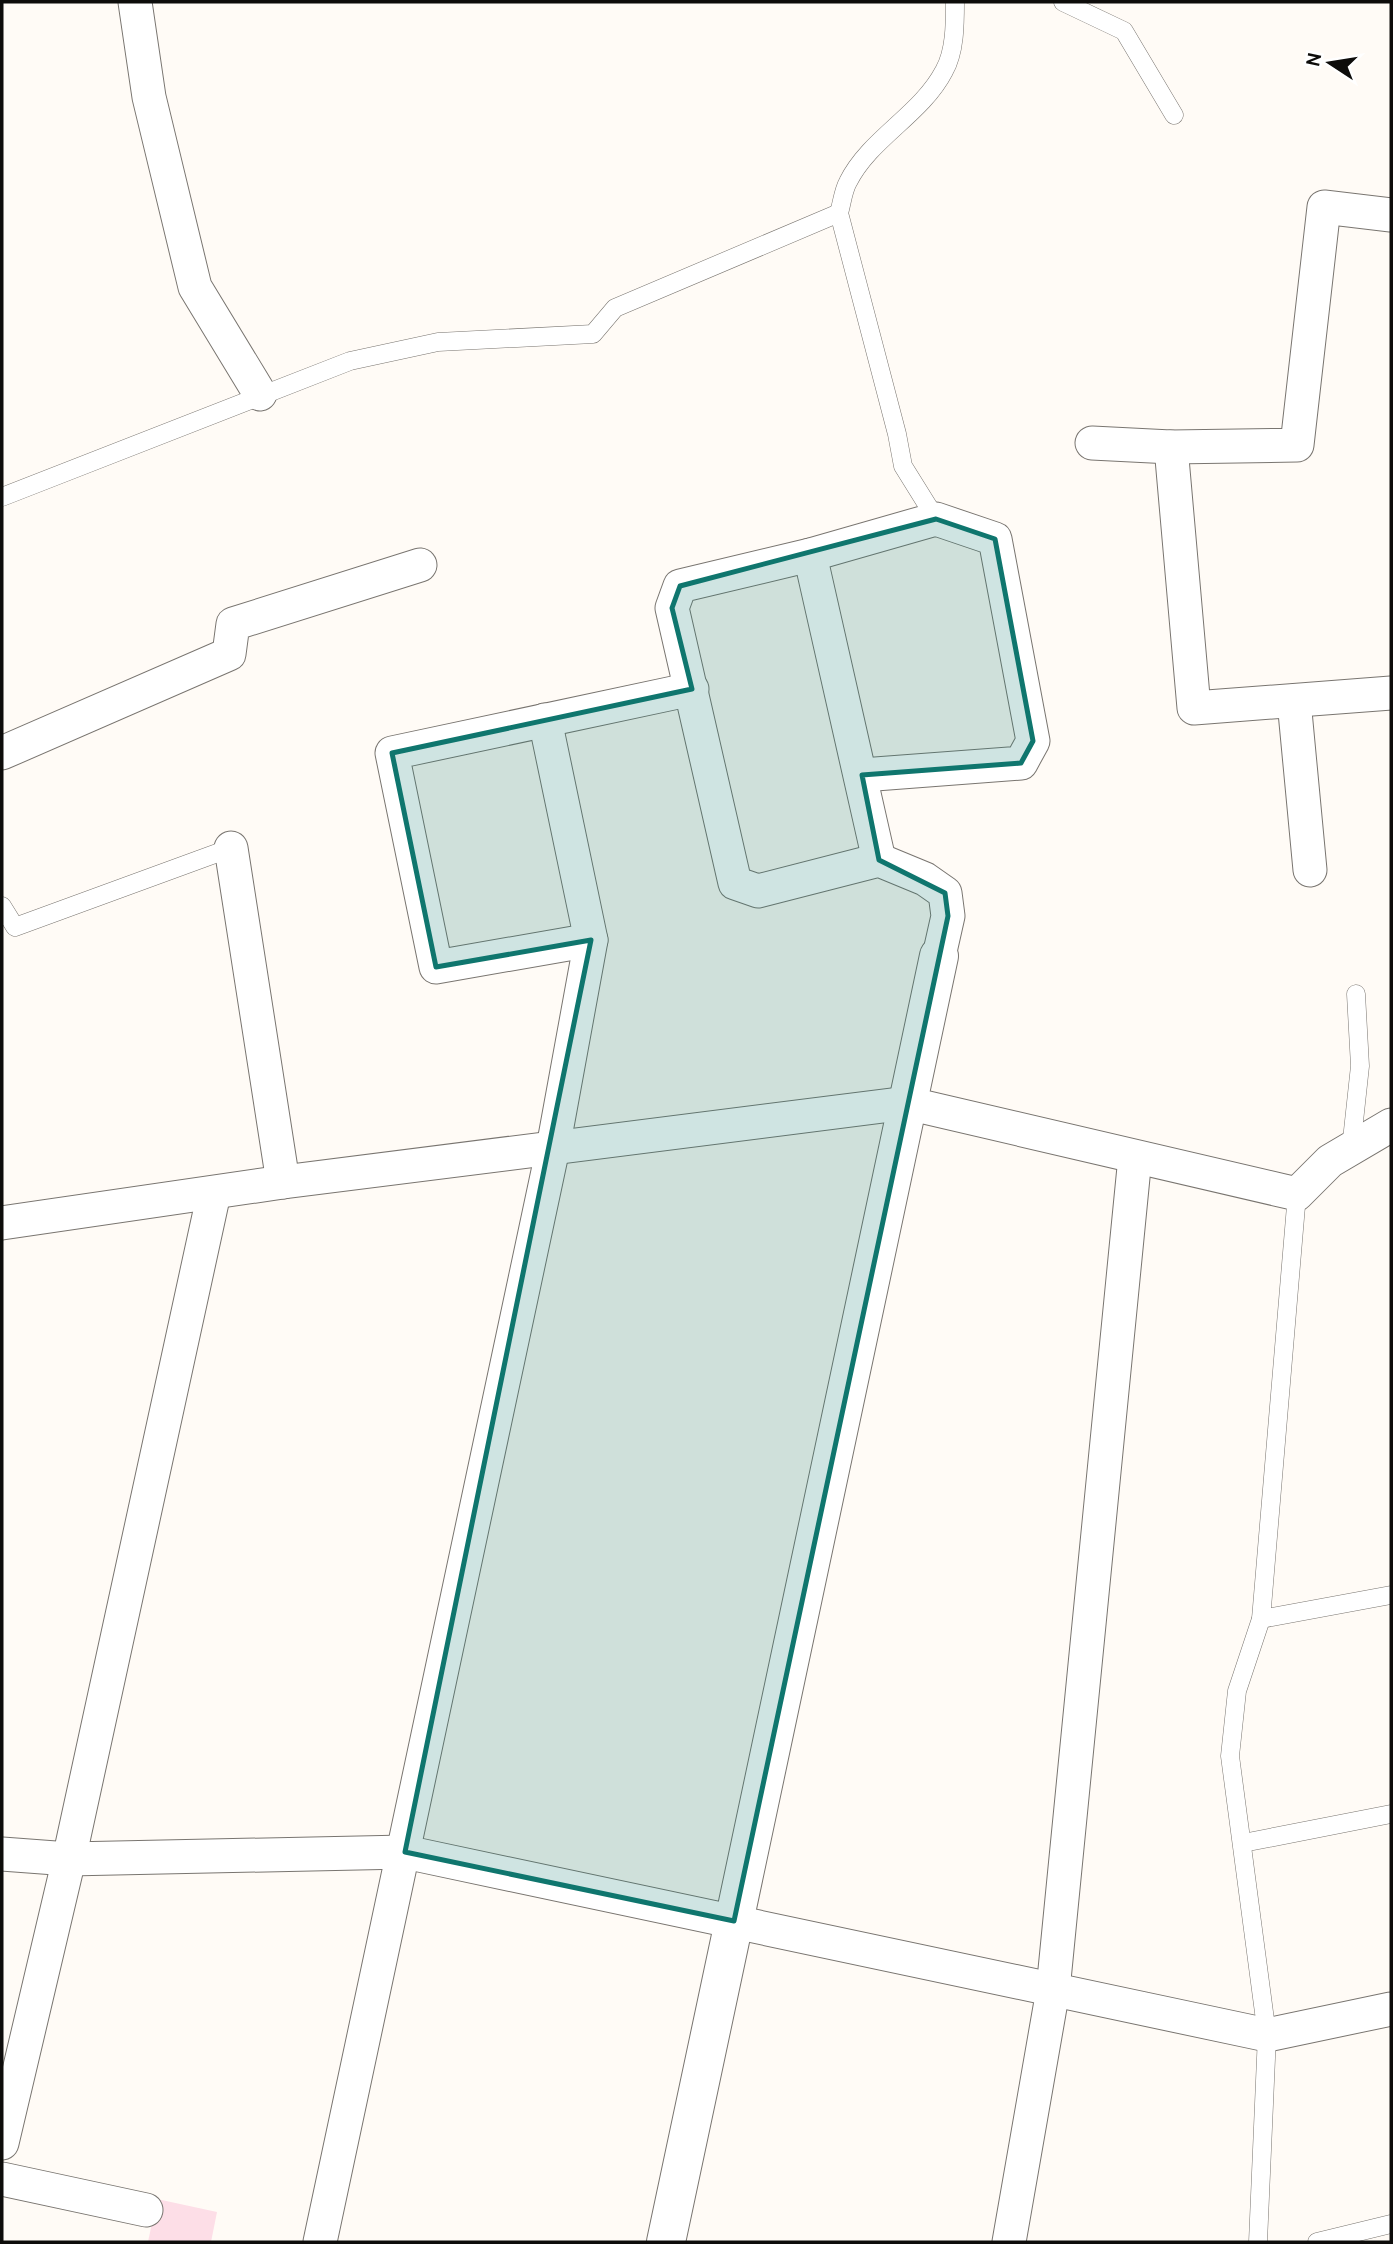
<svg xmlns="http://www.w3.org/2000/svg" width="1393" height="2244" font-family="Cabin,sans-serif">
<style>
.building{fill:#fddee7}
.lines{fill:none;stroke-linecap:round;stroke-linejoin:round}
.service-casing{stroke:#797570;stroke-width:19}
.minor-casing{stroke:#797570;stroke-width:35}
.tertiary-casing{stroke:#797570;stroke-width:40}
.service{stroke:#fff;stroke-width:18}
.minor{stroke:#fff;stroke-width:33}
.tertiary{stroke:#fff;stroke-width:38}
.marked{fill:#0f766e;fill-opacity:0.2;stroke:#0f766e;stroke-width:5;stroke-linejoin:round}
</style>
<rect width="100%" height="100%" fill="#fffbf6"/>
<polygon class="building" points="157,2199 217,2212 211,2242 148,2242"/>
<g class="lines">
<defs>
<g id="service">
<polyline points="1063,2 1124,31 1174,115"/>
<polyline points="2,497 350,361 438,342 593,334 615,308 839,213"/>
<path d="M936 519 903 466 897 434 839 213C842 203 843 191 848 182 870 138 921 115 944 71 955 52 955 24 955 2"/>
<polyline points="2,906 15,927 231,848"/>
<polyline points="1351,1149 1360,1066 1356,994"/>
<polyline points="1261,1619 1391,1595"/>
<polyline points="1243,1843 1391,1814"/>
<polyline points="1258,2242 1267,2035 1230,1756 1237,1691 1261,1619 1297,1194"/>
<polyline points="1317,2242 1391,2224"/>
</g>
<g id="minor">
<polyline points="135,2 149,97 195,287 260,394"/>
<polyline points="1092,443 1171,447 1297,445 1324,207 1391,215"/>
<polyline points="1171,447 1194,708 1391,693"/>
<polyline points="810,555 879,860"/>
<polyline points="1294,701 1310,870"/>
<polyline points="2,753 229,654 233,624 420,565"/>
<polyline points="862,775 1021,763 1033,741 995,539 936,519 810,555 680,586 672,608 735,883 758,891 879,860 925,879 945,893 948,916 939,956"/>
<polyline points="231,848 283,1182"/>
<polyline points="591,940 436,967 392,753 692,689"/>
<polyline points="2,1223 283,1182 907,1103 1297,1194 1330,1161 1391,1125"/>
<polyline points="2,1854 69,1859 405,1852 1267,2035 1391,2009"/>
<polyline points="2,2143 69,1859 214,1193"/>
<polyline points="2,2179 146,2210"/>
<polyline points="320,2242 553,1148 591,940 545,720"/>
<polyline points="1009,2242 1053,1990 1135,1157"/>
</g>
<polyline id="tertiary" points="666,2242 939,956"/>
</defs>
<use href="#service" class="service-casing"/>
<use href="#minor" class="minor-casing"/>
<use href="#tertiary" class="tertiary-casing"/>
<use href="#service" class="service"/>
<use href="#minor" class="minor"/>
<use href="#tertiary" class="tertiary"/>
</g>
<path class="marked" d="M936 519 995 539 1033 741 1021 763 862 775 879 860 945 893 948 916 734 1921 405 1852 591 940 436 967 392 753 692 689 672 608 680 586Z"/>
<rect width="1393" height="2244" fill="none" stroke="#0d0c0a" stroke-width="7"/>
<g transform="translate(1330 63) rotate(282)" stroke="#ffffff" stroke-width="5" paint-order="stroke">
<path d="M0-5L12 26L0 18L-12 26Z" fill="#0d0c0a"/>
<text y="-10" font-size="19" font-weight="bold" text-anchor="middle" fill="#0d0c0a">N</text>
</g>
</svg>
